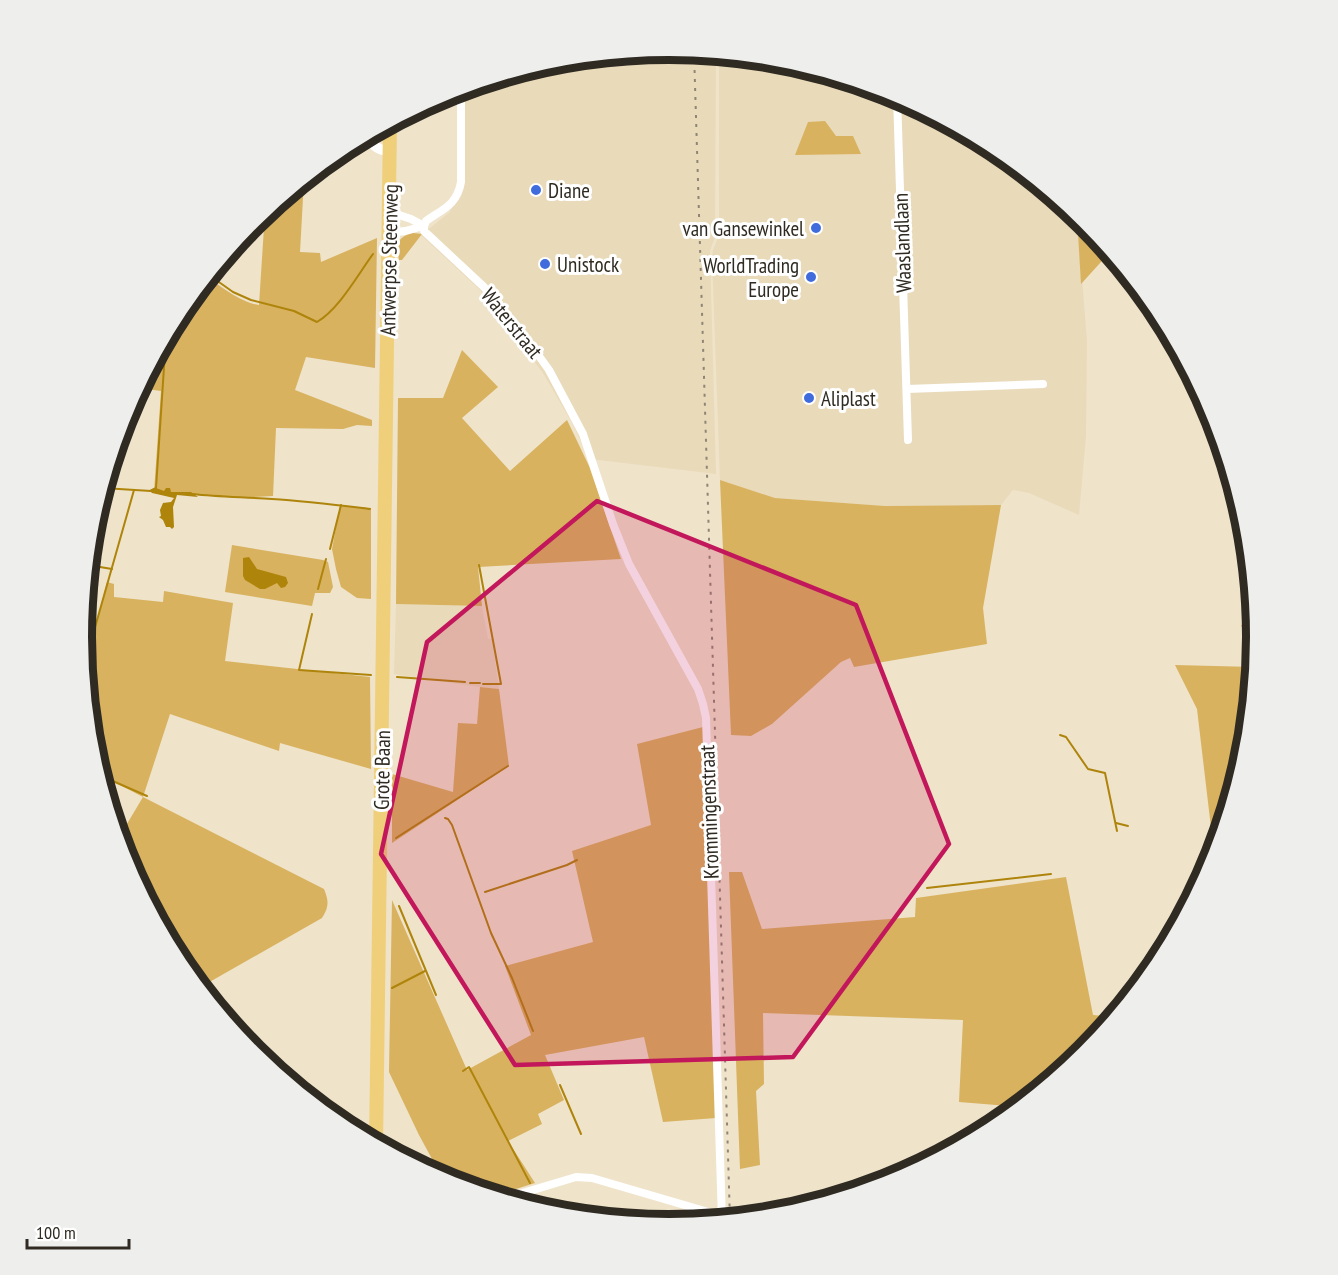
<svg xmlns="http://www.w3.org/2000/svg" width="1338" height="1275" font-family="'PT Sans Narrow',sans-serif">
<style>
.built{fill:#e9daba}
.green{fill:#d8b25e}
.water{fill:#ae840b}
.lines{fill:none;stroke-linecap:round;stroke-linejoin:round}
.stream{stroke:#ae840b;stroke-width:2}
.minor{stroke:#fff;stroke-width:8}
.tertiary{stroke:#fff;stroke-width:10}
.primary{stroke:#efcf7a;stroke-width:14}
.rail{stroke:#8e8574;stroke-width:2;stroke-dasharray:3 6;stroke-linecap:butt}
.marked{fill:#c2185b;fill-opacity:0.2;stroke:#c2185b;stroke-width:4.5;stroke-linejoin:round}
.poi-dot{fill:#406bdd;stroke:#fff;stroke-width:2}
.labels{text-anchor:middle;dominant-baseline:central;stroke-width:6;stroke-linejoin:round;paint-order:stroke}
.poi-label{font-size:21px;fill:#302b22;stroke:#fff;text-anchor:start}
.street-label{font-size:21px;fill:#302b22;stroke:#fff}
.rim{fill:none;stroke:#302b22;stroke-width:8}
</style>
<rect width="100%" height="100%" fill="#efe3ca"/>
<g class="built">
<polygon points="669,50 716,54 715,231 715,237 710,251 716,474 590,459 571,421 543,373 479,289 421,235 450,212 457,192 457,90 555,61"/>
<polygon points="719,54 784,61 894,94 996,149 1077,216 1087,341 1086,436 1079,515 1029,493 1013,490 1001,505 885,506 775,498 720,480 712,258 713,250 719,235"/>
<polygon points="396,604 482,606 488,639 492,639 499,689 479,687 394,674"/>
</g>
<g class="green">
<polygon points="825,121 836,136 853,136 861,154 795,155 808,122"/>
<path d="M304 180 300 252 320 253 321 262 377 238 375 368 306 357 295 390 372 420V426L357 425 343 429 276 428 273 496 239 498 154 492 161 391 139 388 180 311 208 277C221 287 242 303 259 305L265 212Z"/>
<polygon points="1077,216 1085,222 1110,252 1081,284"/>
<path d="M413 233 422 234 402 260H399C396 244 397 237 413 233Z"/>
<polygon points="462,350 498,387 462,418 510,471 567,420 589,466 621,559 478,567 482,606 396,604 398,398 443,398"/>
<polygon points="720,480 775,498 885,506 1001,505 983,608 987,644 854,667 850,658 841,662 772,724 751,736 731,735"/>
<polygon points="340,506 371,508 371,599 357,598 341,587 336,569 332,549"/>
<polygon points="232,545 323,560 328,562 333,587 330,593 315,593 312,606 225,592"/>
<path d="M107 582 114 584V597L163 602 164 591 233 603 225 661 370 677 371 769 280 743 279 751 170 714 143 797 324 889C329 901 329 907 322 918L199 988 180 964 126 862 118 839 143 797 99 774 92 752 84 670Z"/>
<polygon points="1241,625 1251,625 1257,638 1255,657"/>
<polygon points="1175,665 1254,667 1246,753 1220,837 1212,836 1197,709"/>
<polygon points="480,687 499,689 509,766 392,843 392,774 453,792 458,723 477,724"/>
<polygon points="703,727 716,1118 663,1122 644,1037 545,1055 564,1100 538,1114 542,1124 508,1141 535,1183 494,1196 444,1181 419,1135 389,1072 392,900 467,1070 531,1035 505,966 593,942 572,851 651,825 637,744"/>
<polygon points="729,872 742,872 762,929 915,917 916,898 1066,877 1093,1015 1114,1017 1085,1054 1020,1107 959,1102 963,1020 763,1013 764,1084 756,1091 760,1165 740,1169"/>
</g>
<g class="water">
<polygon points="156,488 164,491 166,488 170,488 171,492 191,492 198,497 177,495 173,507 174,527 172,529 170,527 166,527 163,520 159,517 161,516 160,510 163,503 171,502 174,498 152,493 150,491"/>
<polygon points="249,557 257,569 286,577 288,583 285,587 281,588 277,583 265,589 260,589 245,580 243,576 243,558"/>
</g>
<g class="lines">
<g class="stream">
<path d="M209 275 233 292 251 300 294 311 317 322C339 309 357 276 373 254"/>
<polyline points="103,488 151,491"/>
<polyline points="150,491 156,488 166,337"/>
<path d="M193 494C219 497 245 497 272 499 305 501 337 505 370 509"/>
<polyline points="330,549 341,505"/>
<polyline points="88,565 112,569"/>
<polyline points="479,565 501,684 483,684"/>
<polyline points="318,589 326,559"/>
<polyline points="312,614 299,670 371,675"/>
<polyline points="84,666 134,490"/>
<polyline points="397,677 465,682"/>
<polyline points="470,683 480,683"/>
<polyline points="1060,735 1066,737 1088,769 1105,773 1117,831"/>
<polyline points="99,775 147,796"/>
<polyline points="445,818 448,819 452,825 491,933 512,978 533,1031"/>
<polyline points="1116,823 1128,826"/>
<polyline points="396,838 508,766"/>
<polyline points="927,888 1051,874"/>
<polyline points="485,892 567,865 577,860"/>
<polyline points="399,906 436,995"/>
<polyline points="392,988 425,971"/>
<polyline points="463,1071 469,1067 530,1183"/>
<polyline points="560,1085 581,1134"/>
</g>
<g class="minor">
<polyline points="897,96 908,440"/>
<polyline points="390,212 411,219 424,226"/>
<polyline points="424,226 424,231 484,287 526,338 549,370 583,434 613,524 629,564 698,689 703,704 706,718 722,1220"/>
<path d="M390 233 405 231 424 226 426 221C443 209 457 205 461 182V89"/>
<polyline points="907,389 1043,384"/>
<polyline points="503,1199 576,1177 592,1178 722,1216 751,1217"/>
</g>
<path class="tertiary" d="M368 135C373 147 378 150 390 151"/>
<polyline class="primary" points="376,1145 390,123"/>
<polyline class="rail" points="694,52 730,1220"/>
</g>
<path class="marked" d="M597 501 856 605 949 844 793 1057 515 1065 381 854 427 642Z"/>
<g class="poi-dot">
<circle cx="536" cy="190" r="6"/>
<circle cx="816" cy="228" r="6"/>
<circle cx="545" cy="264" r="6"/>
<circle cx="811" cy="277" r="6"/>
<circle cx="809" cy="398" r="6"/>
</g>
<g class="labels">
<g class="poi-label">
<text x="548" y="190">Diane</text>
<text x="804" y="228" text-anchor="end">van Gansewinkel</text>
<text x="557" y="264">Unistock</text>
<text x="799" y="265" text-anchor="end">WorldTrading<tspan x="799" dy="24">Europe</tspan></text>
<text x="821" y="398">Aliplast</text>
</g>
<g class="street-label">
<text transform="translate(902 243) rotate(-92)">Waaslandlaan</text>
<text transform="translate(389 260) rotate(-89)">Antwerpse Steenweg</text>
<text transform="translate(512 323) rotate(51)">Waterstraat</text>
<text transform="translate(382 770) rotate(-89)">Grote Baan</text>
<text transform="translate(709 812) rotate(-92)">Krommingenstraat</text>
</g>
</g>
<path d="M0 0H1338V1275H0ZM92 637a577 577 0 1 1 1154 0a577 577 0 1 1-1154 0Z" fill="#eeeeed" fill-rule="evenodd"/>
<path class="rim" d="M92 637a577 577 0 1 1 1154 0a577 577 0 1 1-1154 0Z"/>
<path d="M27 1239v9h102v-9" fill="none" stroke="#302b22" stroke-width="3"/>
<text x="36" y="1239" font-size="18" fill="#302b22" stroke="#ffffff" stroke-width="4.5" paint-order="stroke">100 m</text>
</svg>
